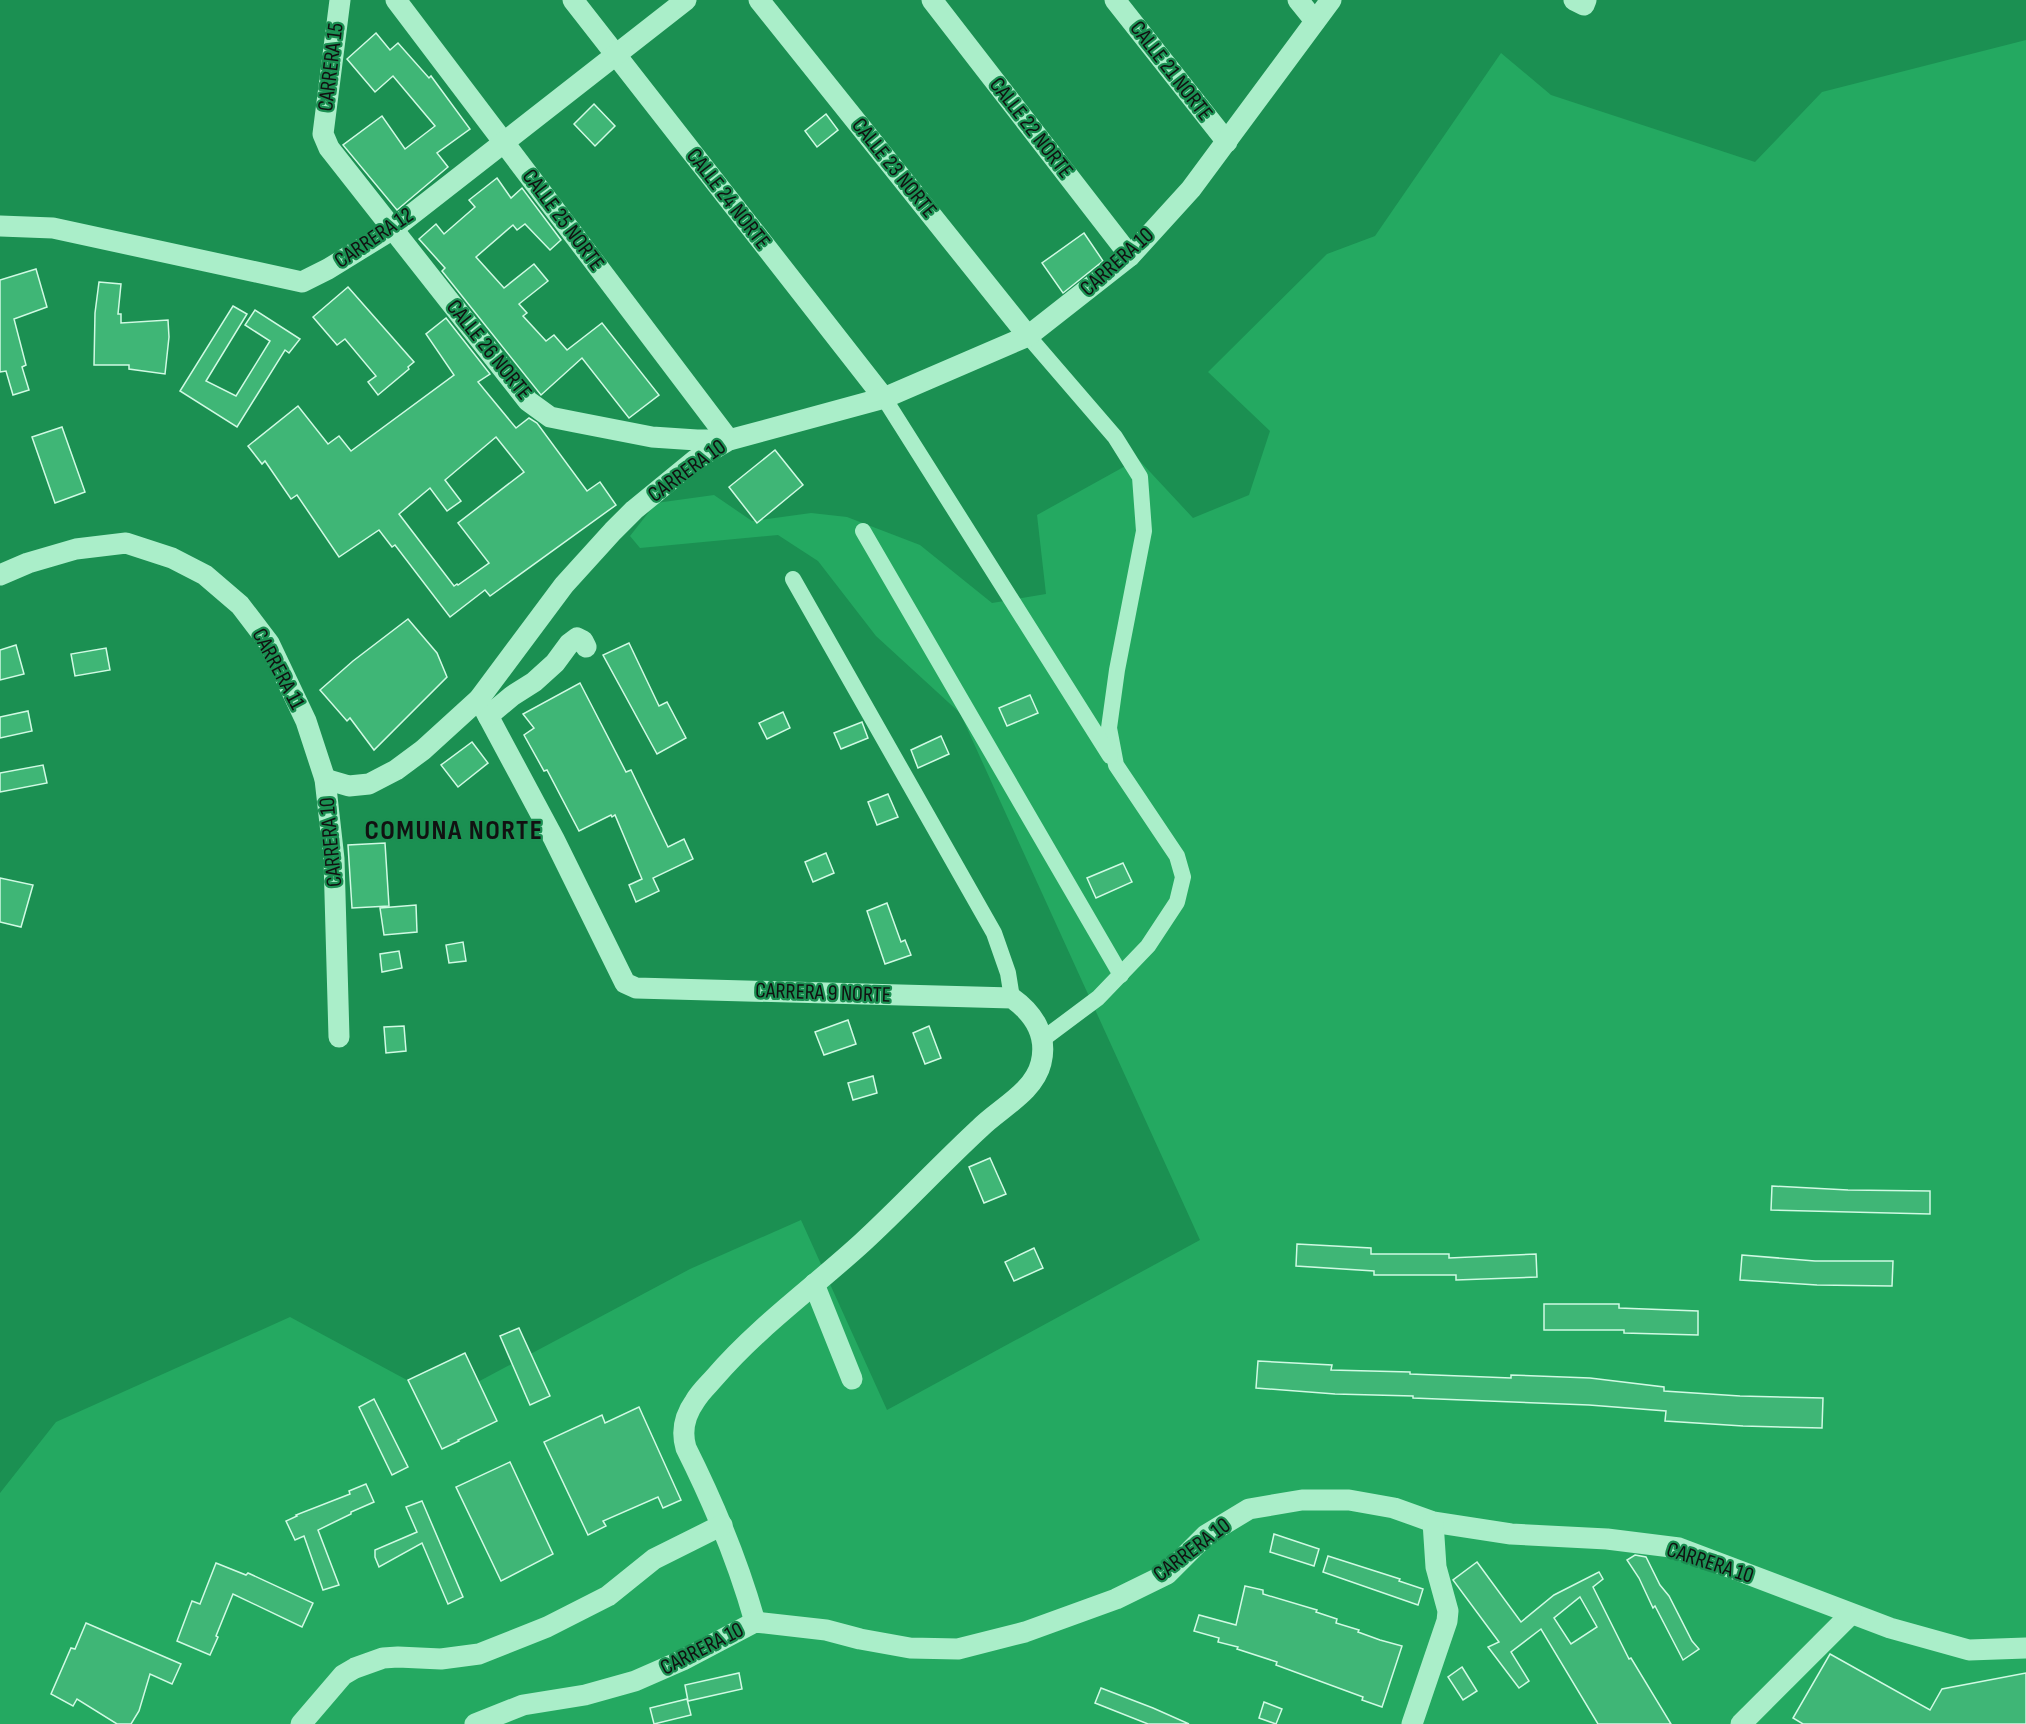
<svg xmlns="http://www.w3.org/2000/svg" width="2026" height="1724" font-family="'Sofia Sans Condensed',sans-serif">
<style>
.green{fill:#24a961}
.building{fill:#3fb676;stroke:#d0fae3;stroke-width:1.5;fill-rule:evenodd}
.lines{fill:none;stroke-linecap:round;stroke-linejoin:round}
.pedestrian{stroke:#aaeec9;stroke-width:16}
.minor{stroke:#aaeec9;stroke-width:21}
.labels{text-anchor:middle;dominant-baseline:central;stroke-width:4.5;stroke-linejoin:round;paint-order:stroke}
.street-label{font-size:22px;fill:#111;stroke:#1b9052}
.district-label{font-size:28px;font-weight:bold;letter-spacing:1.5px;fill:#111;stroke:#1b9052}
</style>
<rect width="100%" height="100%" fill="#1b9052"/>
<polygon class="green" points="2026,40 2026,1724 0,1724 0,1493 56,1422 290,1317 444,1400 690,1269 801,1220 887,1410 1200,1240 960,713 876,636 818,561 778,535 640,548 630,536 656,503 714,495 752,521 811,513 847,517 920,545 992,603 1046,594 1037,515 1138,459 1193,518 1249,495 1270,431 1208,372 1327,254 1375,236 1501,53 1551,95 1755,162 1822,92"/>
<g class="building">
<polygon points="376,33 390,50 398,43 429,78 431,76 470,129 437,153 448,167 397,210 343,145 382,116 405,149 435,126 393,76 375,92 347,59"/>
<polygon points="594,104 615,126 595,146 574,124"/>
<polygon points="826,114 838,130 817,147 805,131"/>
<polygon points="497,178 511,198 522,188 561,240 550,250 525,224 517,230 513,225 476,257 504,288 534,264 548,281 519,304 527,313 523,316 546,341 554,335 567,350 602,323 659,395 629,418 582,358 541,395 442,271 445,268 419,239 436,224 444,234 475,207 469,200"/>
<polygon points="1084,233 1103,261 1063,293 1042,263"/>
<polygon points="36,269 47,307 14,319 26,365 22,367 29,390 13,395 6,371 0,372 0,280"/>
<polygon points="99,282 121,284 118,314 121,314 121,323 168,320 169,337 165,374 129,369 129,365 94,365 95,313"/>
<polygon points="348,287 414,362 408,367 409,369 378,395 368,382 376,376 345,339 337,345 313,317"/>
<polygon points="233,306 247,314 206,381 236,396 270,341 245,325 255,310 300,339 289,353 285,350 237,427 180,391"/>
<path d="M446 318 490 374 478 382 516 428 529 418 537 423 587 491 600 482 616 505 490 596 485 590 450 617 395 545 392 547 379 530 339 557 297 495 291 499 265 461 262 464 248 446 298 406 328 444 339 436 351 451 454 375 426 334ZM496 437 524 472 458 523 489 563 458 585 457 584 454 586 399 514 430 488 447 511 461 501 445 480Z"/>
<polygon points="62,427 85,492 55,503 32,437"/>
<polygon points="775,450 803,485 757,523 729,487"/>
<polygon points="408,619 437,653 447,677 374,750 350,718 347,721 320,690 353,661"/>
<polygon points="629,643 659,706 667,702 686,738 657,754 603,655"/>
<polygon points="16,645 24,674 0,680 0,650"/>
<polygon points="106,648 110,670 75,676 71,654"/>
<polygon points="580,683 626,772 631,770 668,847 684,839 693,859 653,878 659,891 636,902 629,885 642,879 615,815 612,817 611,815 579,831 547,770 544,771 524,735 534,728 523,714"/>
<polygon points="1030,695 1038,713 1007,726 999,708"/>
<polygon points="28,711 32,731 0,738 0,717"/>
<polygon points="783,712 790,728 767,739 759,723"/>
<polygon points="862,722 868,738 841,749 834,733"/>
<polygon points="941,736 949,754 918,768 911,750"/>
<polygon points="472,742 488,763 458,787 441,765"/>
<polygon points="43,765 47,783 0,792 0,773"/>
<polygon points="888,794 898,817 877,825 868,802"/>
<polygon points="385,843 389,906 352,908 348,845"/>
<polygon points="826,853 834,873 813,882 805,862"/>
<polygon points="1123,863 1132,882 1096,898 1087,878"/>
<polygon points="0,878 33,885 21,927 0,922"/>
<polygon points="887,903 901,942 905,940 911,955 885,964 867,911"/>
<polygon points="416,905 417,932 384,935 380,908"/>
<polygon points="463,942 466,961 449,963 446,945"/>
<polygon points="399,951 402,968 382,972 380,954"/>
<polygon points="848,1020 856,1044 824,1055 815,1032"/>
<polygon points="404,1026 406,1051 386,1053 384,1027"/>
<polygon points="929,1026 941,1058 925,1064 913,1033"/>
<polygon points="873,1076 877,1093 853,1100 848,1083"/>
<polygon points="990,1158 1006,1194 984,1203 969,1167"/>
<polygon points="1772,1186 1848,1190 1930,1191 1930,1214 1771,1210"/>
<polygon points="1297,1244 1371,1248 1371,1254 1449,1254 1449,1258 1536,1254 1537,1277 1456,1280 1456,1275 1374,1275 1374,1271 1296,1266"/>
<polygon points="1034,1248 1043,1268 1014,1281 1005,1262"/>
<polygon points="1742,1255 1815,1261 1893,1261 1892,1286 1817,1285 1740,1280"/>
<polygon points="1544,1304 1619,1304 1619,1308 1698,1311 1698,1335 1624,1333 1624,1330 1544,1330"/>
<polygon points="519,1328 550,1396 530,1405 500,1336"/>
<polygon points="465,1353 497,1421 458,1440 459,1441 442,1449 408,1380"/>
<polygon points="1258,1361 1332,1365 1331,1370 1410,1372 1410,1374 1511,1378 1511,1375 1590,1378 1664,1387 1664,1391 1740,1396 1823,1398 1822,1428 1743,1426 1665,1421 1666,1411 1589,1405 1413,1398 1413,1396 1335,1394 1256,1388"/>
<polygon points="374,1399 408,1467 392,1475 359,1407"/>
<polygon points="639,1407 681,1500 663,1508 658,1497 603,1521 606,1526 588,1535 544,1442 602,1415 605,1423"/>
<polygon points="510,1462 553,1554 501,1581 456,1487"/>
<polygon points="366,1484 374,1502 351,1512 351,1514 318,1530 339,1585 323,1590 304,1536 295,1540 286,1521 297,1516 296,1515 350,1494 349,1491"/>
<polygon points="422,1501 463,1597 448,1604 422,1543 379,1567 375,1557 375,1550 417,1532 406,1507"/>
<polygon points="1274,1534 1319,1549 1314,1566 1270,1552"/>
<polygon points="1635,1555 1646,1557 1660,1585 1669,1596 1692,1641 1699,1649 1683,1660 1655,1606 1653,1608 1639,1578 1627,1560"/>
<polygon points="1328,1556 1400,1579 1399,1581 1423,1589 1418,1605 1323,1572"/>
<path d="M1477 1562 1521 1622 1554 1595 1599 1572 1603 1579 1593 1587 1629 1659 1631 1658 1671 1724H1598L1541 1629 1511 1652 1529 1681 1519 1688 1488 1647 1499 1642 1453 1580ZM1580 1597 1597 1627 1571 1644 1554 1618Z"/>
<polygon points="216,1563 246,1575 248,1573 313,1603 302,1627 233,1594 216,1636 218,1637 210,1655 177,1641 192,1601 200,1604"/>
<polygon points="1245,1586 1263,1590 1263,1594 1317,1610 1316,1612 1337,1619 1336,1623 1359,1630 1358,1632 1380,1640 1402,1646 1382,1707 1362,1700 1363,1697 1276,1665 1277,1662 1237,1649 1238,1647 1218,1642 1219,1638 1194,1631 1199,1615 1236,1625"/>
<polygon points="86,1623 181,1664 172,1684 150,1674 139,1711 131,1724 117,1724 77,1699 73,1706 51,1694 71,1648 75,1649"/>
<polygon points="1830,1654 1930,1710 1942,1689 2026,1673 2026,1724 1803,1724 1793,1718"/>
<polygon points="1462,1667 1477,1691 1463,1700 1448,1677"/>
<polygon points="739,1673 742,1689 688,1701 685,1685"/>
<polygon points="1101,1688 1153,1708 1189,1724 1148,1724 1095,1703"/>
<polygon points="687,1699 691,1715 654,1724 650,1708"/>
<polygon points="1264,1702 1282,1709 1276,1724 1259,1718"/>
</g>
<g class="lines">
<g class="pedestrian">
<polyline points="1028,336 1115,437 1140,477 1144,531 1117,670 1109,728 1116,765 1177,856 1183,877 1177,902 1148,946 1098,998 1043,1039"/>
<polyline points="884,398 1110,756"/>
<polyline points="863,531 1121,975"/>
<polyline points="793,579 994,933 1008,973 1012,998"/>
</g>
<g class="minor">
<polyline points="340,0 323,134 329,148 528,401 550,417 575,422 652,437 697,440 726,440"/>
<polyline points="396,0 729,440"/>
<polyline points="573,0 884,398"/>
<polyline points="759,0 1028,336"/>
<polyline points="932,0 1130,256"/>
<polyline points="1115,0 1227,142"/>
<polyline points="1298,0 1315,21"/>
<polyline points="1574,0 1584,5 1586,0"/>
<polyline points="0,226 53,228 302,282 328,269 393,229 686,0"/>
<polyline points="0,575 28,563 76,549 126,543 172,558 205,575 240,605 269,643 306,721 325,779 334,859 339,1037"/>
<path d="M479 699 554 839 625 983 636 988 1012 998C1033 1013 1048 1035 1041 1063 1034 1092 1000 1108 980 1128 940 1165 903 1205 863 1242 814 1287 759 1326 715 1377 709 1384 700 1392 695 1401 685 1415 681 1431 686 1448 714 1504 738 1561 755 1622"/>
<polyline points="488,716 512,696 534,682 555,663 569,644 577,638 583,641 586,647"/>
<polyline points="325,779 349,786 369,784 396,770 423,750 479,699 564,585 613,531 634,510 695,460 729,440 884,398 1028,336 1130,256 1191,189 1331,0"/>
<polyline points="814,1284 852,1379"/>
<polyline points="301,1724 343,1675 355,1668 383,1658 398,1657 441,1659 479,1654 547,1627 608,1596 654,1559 722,1525"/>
<polyline points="475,1724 523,1705 585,1695 635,1681 683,1660 755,1622 826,1630 860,1639 910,1648 958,1649 1025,1632 1116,1599 1167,1574 1206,1535 1249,1509 1302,1500 1349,1500 1394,1508 1433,1522 1511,1534 1607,1539 1679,1548 1890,1628 1969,1650 2026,1648"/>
<polyline points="1412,1724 1447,1621 1448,1611 1436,1567 1433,1522"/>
<polyline points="1741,1724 1851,1614"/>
</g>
</g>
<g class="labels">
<g class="street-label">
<text transform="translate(331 67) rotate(-83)">CARRERA 15</text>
<text transform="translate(1171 71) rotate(52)">CALLE 21 NORTE</text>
<text transform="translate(1031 128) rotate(52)">CALLE 22 NORTE</text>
<text transform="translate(894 168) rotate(51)">CALLE 23 NORTE</text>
<text transform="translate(728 199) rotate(52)">CALLE 24 NORTE</text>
<text transform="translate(563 220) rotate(53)">CALLE 25 NORTE</text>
<text transform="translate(374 238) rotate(-34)">CARRERA 12</text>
<text transform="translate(1117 262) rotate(-42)">CARRERA 10</text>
<text transform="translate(489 350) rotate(51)">CALLE 26 NORTE</text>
<text transform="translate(687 471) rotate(-36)">CARRERA 10</text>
<text transform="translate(278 669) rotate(62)">CARRERA 11</text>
<text transform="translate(331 842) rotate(-95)">CARRERA 10</text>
<text transform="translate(823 993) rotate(2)">CARRERA 9 NORTE</text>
<text transform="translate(1192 1550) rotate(-37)">CARRERA 10</text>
<text transform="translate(1710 1563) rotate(18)">CARRERA 10</text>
<text transform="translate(702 1649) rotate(-27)">CARRERA 10</text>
</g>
<g class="district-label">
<text x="454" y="830">COMUNA NORTE</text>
</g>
</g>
</svg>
